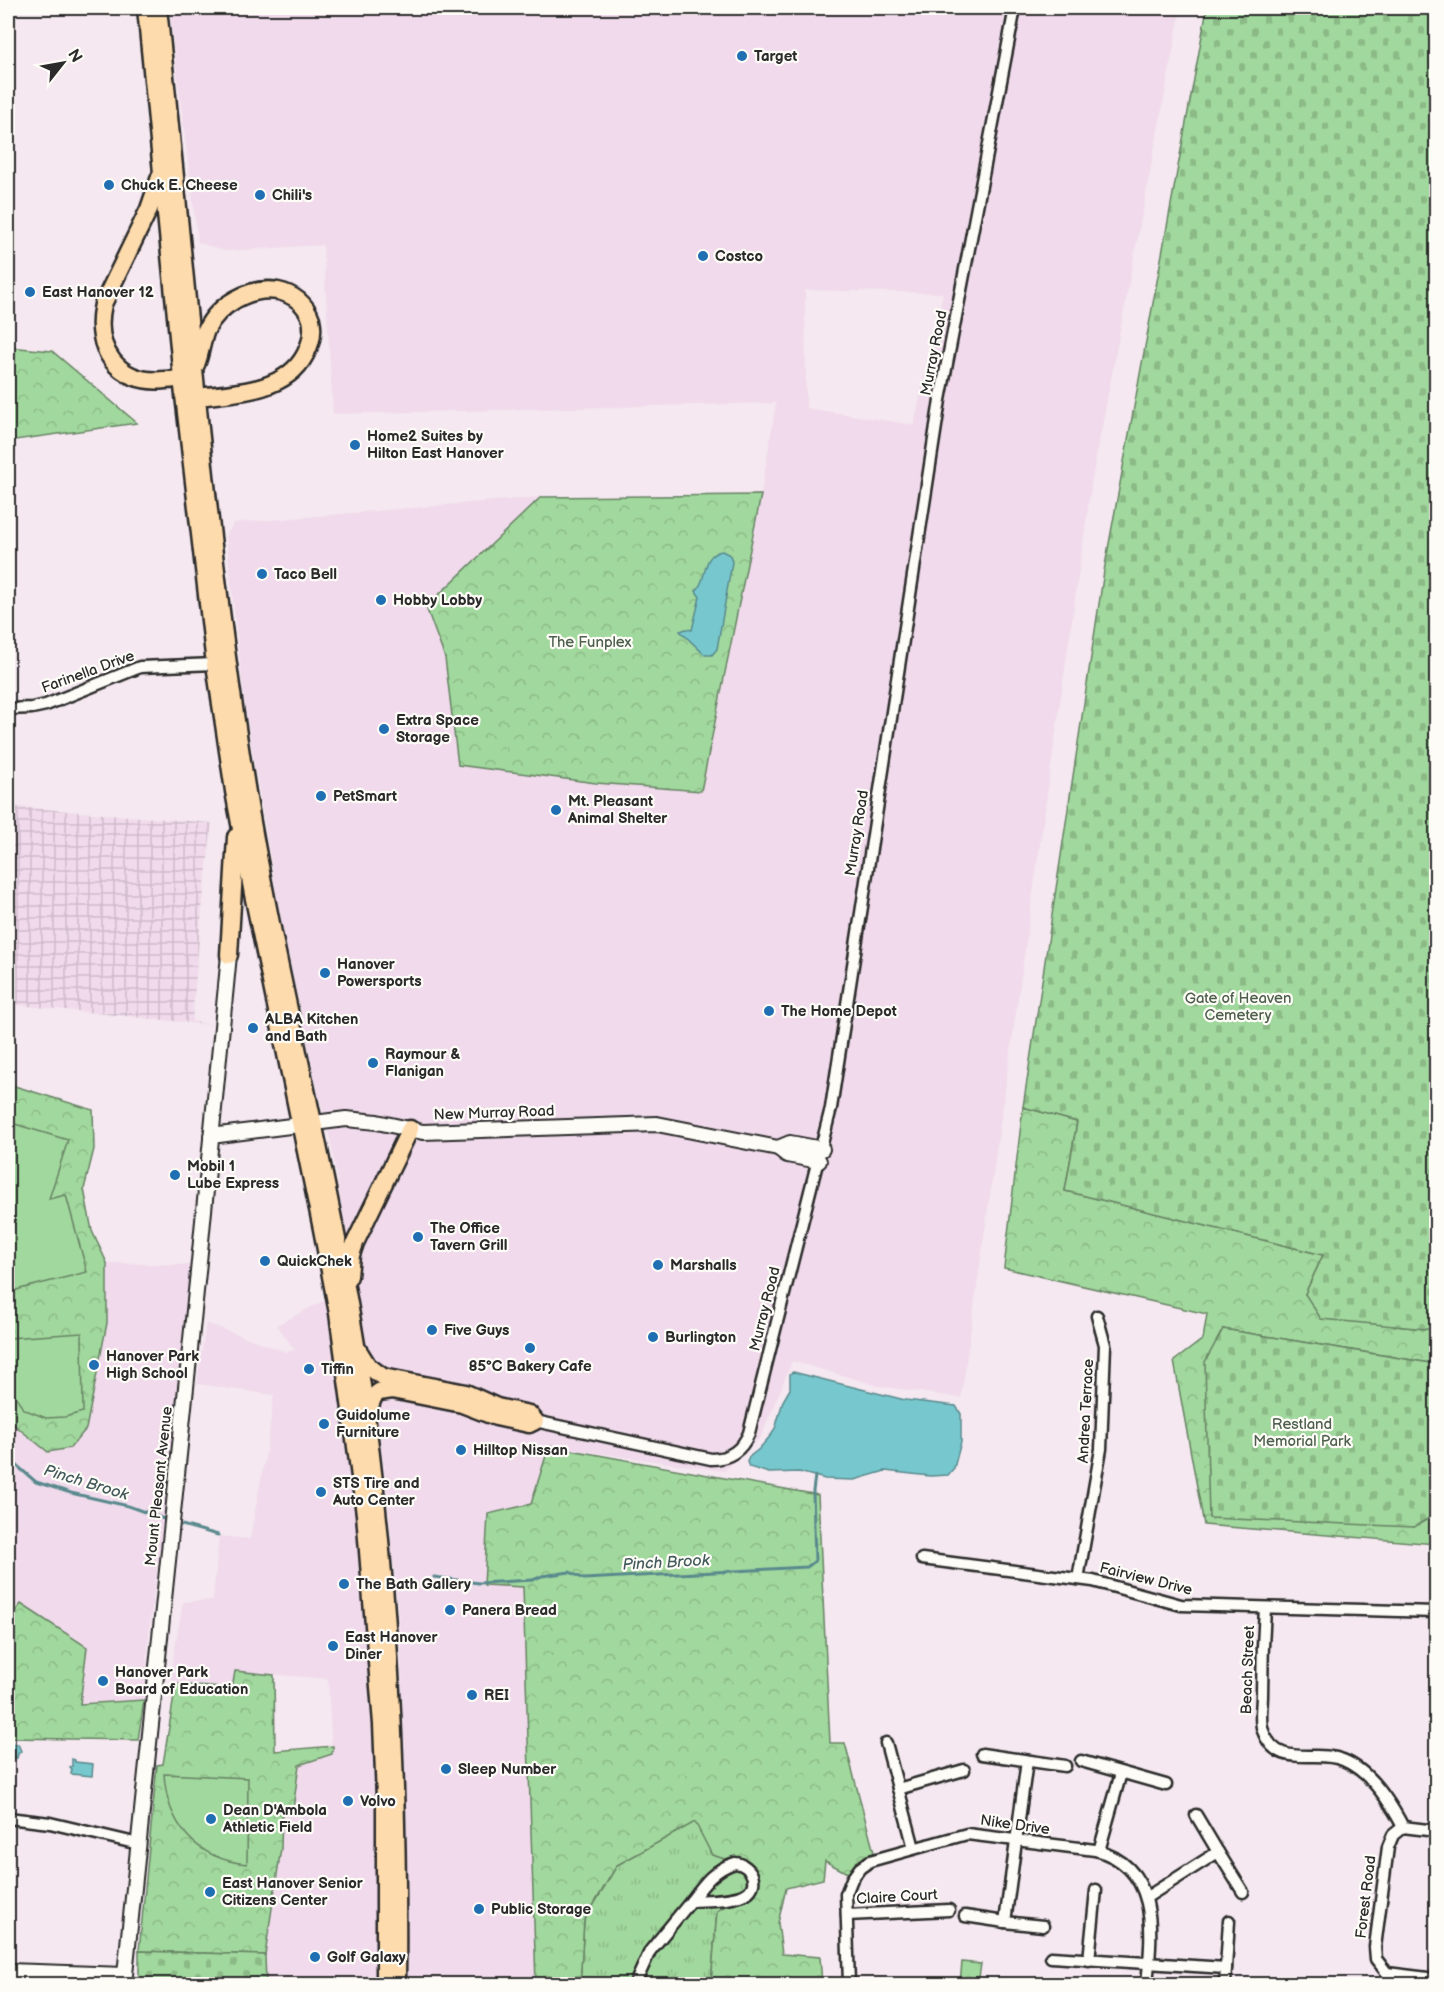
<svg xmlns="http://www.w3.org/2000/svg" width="1444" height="1992" font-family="'Balsamiq Sans',sans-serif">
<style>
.built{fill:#f0daeb;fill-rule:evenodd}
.industrial{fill:url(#industrial-grid)}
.grass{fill:url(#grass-tufts);stroke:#668264;stroke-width:1.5}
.forest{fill:url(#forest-crowns);stroke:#668264;stroke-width:1.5}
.cemetery{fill:url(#cemetery-stones);stroke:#668264;stroke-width:1.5}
.garden{fill:#a1d89d;stroke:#668264;stroke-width:1.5}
.water{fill:#77c8ce;stroke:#59898d;stroke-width:1.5}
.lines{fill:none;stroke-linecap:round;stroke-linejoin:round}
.stream{stroke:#59898d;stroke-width:3}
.minor-casing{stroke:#2b2b2b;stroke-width:15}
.tertiary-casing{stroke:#2b2b2b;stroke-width:18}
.primary-casing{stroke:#2b2b2b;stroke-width:21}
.minor{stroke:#fdfcf7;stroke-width:10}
.tertiary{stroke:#fdfcf7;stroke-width:14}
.primary{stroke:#fedbac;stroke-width:16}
.poi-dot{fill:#1f6fb2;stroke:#fdfcf7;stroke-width:2}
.labels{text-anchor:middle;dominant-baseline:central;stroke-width:4.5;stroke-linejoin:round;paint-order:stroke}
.poi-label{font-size:15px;font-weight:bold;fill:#2b2b2b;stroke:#fdfcf7;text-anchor:start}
.street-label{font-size:15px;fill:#2b2b2b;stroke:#fdfcf7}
.park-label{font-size:15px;fill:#4e5f4d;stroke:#fdfcf7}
.water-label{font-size:16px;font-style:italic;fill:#425a5c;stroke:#fdfcf7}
</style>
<defs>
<pattern id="industrial-grid" width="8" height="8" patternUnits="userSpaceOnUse" patternTransform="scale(1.5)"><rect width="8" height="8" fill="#f0daeb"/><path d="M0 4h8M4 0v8" fill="none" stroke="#cebbca"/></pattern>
<pattern id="grass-tufts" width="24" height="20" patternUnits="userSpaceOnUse" patternTransform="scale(1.5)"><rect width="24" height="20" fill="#a1d89d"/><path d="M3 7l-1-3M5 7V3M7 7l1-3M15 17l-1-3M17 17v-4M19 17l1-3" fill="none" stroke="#8bba87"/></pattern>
<pattern id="forest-crowns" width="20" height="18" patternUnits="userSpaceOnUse" patternTransform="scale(1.5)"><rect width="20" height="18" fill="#a1d89d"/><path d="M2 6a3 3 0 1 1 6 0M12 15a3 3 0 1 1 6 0" fill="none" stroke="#8bba87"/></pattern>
<pattern id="cemetery-stones" width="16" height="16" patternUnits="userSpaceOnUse" patternTransform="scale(1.5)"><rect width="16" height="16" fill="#a1d89d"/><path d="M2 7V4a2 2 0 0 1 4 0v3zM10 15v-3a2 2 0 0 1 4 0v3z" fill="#8bba87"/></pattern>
</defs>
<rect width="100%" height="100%" fill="#f5e8f0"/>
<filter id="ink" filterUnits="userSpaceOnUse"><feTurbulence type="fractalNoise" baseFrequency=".0167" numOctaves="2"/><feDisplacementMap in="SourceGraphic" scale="12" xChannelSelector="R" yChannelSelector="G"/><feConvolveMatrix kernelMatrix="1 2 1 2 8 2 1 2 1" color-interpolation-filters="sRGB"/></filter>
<g filter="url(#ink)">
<g class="built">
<path d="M169 8H1181L1092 479 961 1398 879 1386 792 1361 761 1437 724 1471 549 1446 523 1587 536 1984H405V1807L401 1646 386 1480 331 1142 318 1093 279 910 245 707 226 536 234 523 541 497 426 607 445 658 458 764 713 738 761 495 776 403 333 414 323 245 224 251 198 242ZM805 290 943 293 914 425 806 408Z"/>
<polygon points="8,1084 93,1110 94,1149 84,1189 92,1231 107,1263 191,1265 172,1459 150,1621 144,1700 80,1705 8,1620"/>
<polygon points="327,1299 354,1488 366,1618 377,1778 378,1984 266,1984 265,1955 281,1848 282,1810 293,1809 299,1765 332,1754 328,1679 235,1671 233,1689 176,1684 170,1677 183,1602 213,1600 219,1536 250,1539 268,1441 274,1395 197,1384 206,1323 286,1352 295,1350 277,1325"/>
</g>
<polygon class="industrial" points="8,806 212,823 200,927 192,1021 211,1025 8,1004"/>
<polygon class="grass" points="696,1821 712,1855 754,1867 754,1889 717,1911 711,1984 580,1984 584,1921 617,1865"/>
<g class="forest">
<polygon points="8,347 52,351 137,423 8,441"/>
<polygon points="761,495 701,791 596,783 458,765 445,658 426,607 541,497"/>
<polygon points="8,1084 93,1110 94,1149 84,1189 92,1231 107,1263 107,1323 86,1429 70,1448 48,1452 8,1420"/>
<polygon points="1023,1107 1077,1122 1065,1191 1323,1255 1305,1294 1394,1326 1436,1330 1436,1364 1223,1329 1414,1527 1436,1514 1436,1544 1204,1525 1174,1361 1203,1339 1207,1314 1004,1268"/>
<polygon points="549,1446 818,1495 830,1743 845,1743 876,1860 853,1876 825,1861 823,1879 786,1888 778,1923 782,1954 820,1957 822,1984 711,1984 717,1911 753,1889 754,1868 712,1855 695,1822 617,1865 584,1921 580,1984 536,1984 523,1587 484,1585 488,1514 531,1504"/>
<polygon points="21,1604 87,1647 80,1704 144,1700 138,1740 8,1738 8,1620"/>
<polygon points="235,1671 274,1675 275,1751 333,1746 332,1754 299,1765 293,1809 282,1810 281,1848 265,1955 139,1951 157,1765 163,1764 176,1684 232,1689"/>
<polygon points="962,1962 981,1964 978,1984 960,1983"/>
</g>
<g class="cemetery">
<polygon points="1207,8 1436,8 1436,1330 1321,1319 1305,1294 1323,1255 1065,1191 1077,1122 1023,1107 1104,571"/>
<polygon points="1223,1329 1436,1364 1436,1514 1414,1527 1209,1518 1205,1362"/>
<polygon points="139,1951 265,1955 266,1984 139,1984"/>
</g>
<g class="garden">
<polygon points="8,1122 68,1140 49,1199 66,1195 87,1272 8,1292"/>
<polygon points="82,1333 83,1412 65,1417 46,1418 23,1409 8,1382 8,1338"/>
<path d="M164 1774 248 1778 247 1864C195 1859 167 1823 164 1774Z"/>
</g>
<g class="water">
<path d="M722 551 730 555 732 562 717 649 712 655H705L680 631 686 629 692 630 700 597 696 591C709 578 700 555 722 551Z"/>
<polygon points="793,1372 905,1400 956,1406 961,1414 961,1442 954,1468 948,1475 930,1476 885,1471 854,1480 825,1479 799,1472 769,1473 749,1467 747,1462 749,1457 759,1449 772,1434 776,1426 783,1401 790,1389 790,1374"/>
<polygon points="8,1743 18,1744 21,1751 18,1754 17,1758 12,1758 12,1755 8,1755"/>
<polygon points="72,1759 75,1760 75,1762 93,1764 92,1776 71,1774 72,1769 70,1767 72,1766"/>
</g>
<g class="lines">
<g class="stream">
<polyline points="8,475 10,479"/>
<polyline points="8,1458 36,1482 71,1493 128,1506 164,1519"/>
<polyline points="182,1525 218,1535"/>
<polyline points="434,1577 479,1583 533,1580 542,1576 570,1572 584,1579 807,1567 815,1561 813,1491 815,1476"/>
</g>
<defs>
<g id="minor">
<polyline points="8,709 32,708 46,705 140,667 215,664"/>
<path d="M535 1421 711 1459C729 1459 742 1450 749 1433L831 1108 940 400 1015 8"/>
<polyline points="922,1559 1093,1581 1181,1605 1436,1612"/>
<polyline points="1078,1579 1101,1449 1105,1345 1097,1316"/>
<path d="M1265 1608C1263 1637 1262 1666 1262 1695 1262 1707 1259 1720 1263 1731 1278 1771 1315 1748 1343 1760 1370 1771 1390 1802 1403 1827"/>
<polyline points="886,1743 914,1848"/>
<polyline points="982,1754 1065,1766"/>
<polyline points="1081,1761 1166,1785"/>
<polyline points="898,1789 964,1770"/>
<polyline points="1196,1815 1218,1852"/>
<polyline points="8,1818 50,1823 139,1844"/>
<polyline points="1403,1827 1393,1835 1388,1847 1375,1947 1376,1959 1387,1973 1436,1979"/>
<polyline points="1403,1827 1436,1831"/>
<polyline points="1099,1851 1121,1773"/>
<path d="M735 1863C752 1864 762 1887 743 1895 728 1901 707 1900 691 1901 703 1885 714 1869 735 1863Z"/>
<polyline points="1147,1897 1218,1852 1243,1892"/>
<polyline points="847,1915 949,1910"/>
<polyline points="965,1916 1005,1922 1027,1761"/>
<polyline points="1005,1922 1043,1926"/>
<polyline points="1051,1957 1226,1968 1225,1984"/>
<polyline points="1089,1960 1096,1890"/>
<polyline points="1226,1968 1229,1921"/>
<polyline points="635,1984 650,1951 691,1901"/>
<path d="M849 1984 846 1894 852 1879 860 1868 870 1861 967 1834 1095 1850C1160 1867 1152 1933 1147 1984"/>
</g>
<g id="tertiary">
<polyline points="211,1136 346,1119 377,1122 423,1132 657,1124 778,1148 790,1143 822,1149"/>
<polyline points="778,1148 787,1155 819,1161"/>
<polyline points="8,1971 125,1975"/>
<polyline points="124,1984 198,1272 229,955"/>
</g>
<g id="primary">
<polyline points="146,8 182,378 215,664 234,791 253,894 322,1229 338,1313 365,1514 382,1724 385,1798 385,1984"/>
<path d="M158 8C185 263 204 520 244 774 274 966 325 1154 356 1345 389 1557 399 1771 397 1984"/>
<path d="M160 177 149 209 103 304C93 348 117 385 165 380 172 380 180 379 187 376 200 368 200 344 206 330 218 305 250 286 278 291 293 294 306 304 311 319 314 332 311 344 305 355 284 395 226 393 186 398"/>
<polyline points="229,955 236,837"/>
<polyline points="349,1276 351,1255 355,1243 410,1129"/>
<polyline points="358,1350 368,1366 383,1377 466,1393 497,1407 529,1414 535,1421 529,1424 496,1417 462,1404 392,1390 379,1392 374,1396 366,1415"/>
</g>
</defs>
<use href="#minor" class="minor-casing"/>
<use href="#tertiary" class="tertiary-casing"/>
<use href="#primary" class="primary-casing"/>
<use href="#minor" class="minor"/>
<use href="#tertiary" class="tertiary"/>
<use href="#primary" class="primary"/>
</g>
</g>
<g class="poi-dot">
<circle cx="742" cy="56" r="6"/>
<circle cx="109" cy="185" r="6"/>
<circle cx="260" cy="195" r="6"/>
<circle cx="703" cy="256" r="6"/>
<circle cx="30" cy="292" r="6"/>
<circle cx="355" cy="445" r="6"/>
<circle cx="262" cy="574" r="6"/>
<circle cx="381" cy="600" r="6"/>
<circle cx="384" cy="729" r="6"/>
<circle cx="321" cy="796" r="6"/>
<circle cx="556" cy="810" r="6"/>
<circle cx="325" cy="973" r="6"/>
<circle cx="769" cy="1011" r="6"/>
<circle cx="253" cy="1028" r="6"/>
<circle cx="373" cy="1063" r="6"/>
<circle cx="175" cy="1175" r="6"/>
<circle cx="418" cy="1237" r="6"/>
<circle cx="265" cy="1261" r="6"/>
<circle cx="658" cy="1265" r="6"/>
<circle cx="432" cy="1330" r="6"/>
<circle cx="653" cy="1337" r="6"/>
<circle cx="530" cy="1348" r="6"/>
<circle cx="94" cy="1365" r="6"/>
<circle cx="309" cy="1369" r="6"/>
<circle cx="324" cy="1424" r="6"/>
<circle cx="461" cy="1450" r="6"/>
<circle cx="321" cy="1492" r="6"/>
<circle cx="344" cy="1584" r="6"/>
<circle cx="450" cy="1610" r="6"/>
<circle cx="333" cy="1646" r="6"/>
<circle cx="103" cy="1681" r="6"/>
<circle cx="472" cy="1695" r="6"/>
<circle cx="446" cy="1769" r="6"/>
<circle cx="348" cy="1801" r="6"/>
<circle cx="211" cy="1819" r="6"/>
<circle cx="210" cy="1892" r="6"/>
<circle cx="479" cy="1909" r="6"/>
<circle cx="315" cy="1957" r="6"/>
</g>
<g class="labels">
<g class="poi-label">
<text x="754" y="56">Target</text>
<text x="121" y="185">Chuck E. Cheese</text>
<text x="272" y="195">Chili's</text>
<text x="715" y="256">Costco</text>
<text x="42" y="292">East Hanover 12</text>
<text x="367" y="436">Home2 Suites by<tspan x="367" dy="17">Hilton East Hanover</tspan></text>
<text x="274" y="574">Taco Bell</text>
<text x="393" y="600">Hobby Lobby</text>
<text x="396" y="720">Extra Space<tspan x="396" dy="17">Storage</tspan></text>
<text x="333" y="796">PetSmart</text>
<text x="568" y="801">Mt. Pleasant<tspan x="568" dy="17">Animal Shelter</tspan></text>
<text x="337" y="964">Hanover<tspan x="337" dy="17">Powersports</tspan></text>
<text x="781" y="1011">The Home Depot</text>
<text x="265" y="1019">ALBA Kitchen<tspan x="265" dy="17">and Bath</tspan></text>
<text x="385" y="1054">Raymour &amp;<tspan x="385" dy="17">Flanigan</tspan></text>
<text x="187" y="1166">Mobil 1<tspan x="187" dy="17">Lube Express</tspan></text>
<text x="430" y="1228">The Office<tspan x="430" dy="17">Tavern Grill</tspan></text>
<text x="277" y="1261">QuickChek</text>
<text x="670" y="1265">Marshalls</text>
<text x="444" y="1330">Five Guys</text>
<text x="665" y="1337">Burlington</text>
<text x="106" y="1356">Hanover Park<tspan x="106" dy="17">High School</tspan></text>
<text x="530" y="1366" text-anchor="middle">85°C Bakery Cafe</text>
<text x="321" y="1369">Tiffin</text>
<text x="336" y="1415">Guidolume<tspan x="336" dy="17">Furniture</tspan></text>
<text x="473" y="1450">Hilltop Nissan</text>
<text x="333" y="1483">STS Tire and<tspan x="333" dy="17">Auto Center</tspan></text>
<text x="356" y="1584">The Bath Gallery</text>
<text x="462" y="1610">Panera Bread</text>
<text x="345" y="1637">East Hanover<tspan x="345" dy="17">Diner</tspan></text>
<text x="115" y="1672">Hanover Park<tspan x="115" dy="17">Board of Education</tspan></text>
<text x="484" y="1695">REI</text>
<text x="458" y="1769">Sleep Number</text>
<text x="360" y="1801">Volvo</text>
<text x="223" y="1810">Dean D'Ambola<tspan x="223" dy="17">Athletic Field</tspan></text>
<text x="222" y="1883">East Hanover Senior<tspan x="222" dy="17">Citizens Center</tspan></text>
<text x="491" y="1909">Public Storage</text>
<text x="327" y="1957">Golf Galaxy</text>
</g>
<g class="street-label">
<text transform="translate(934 353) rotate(-79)">Murray Road</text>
<text transform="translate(88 672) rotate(-20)">Farinella Drive</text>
<text transform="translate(857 833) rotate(-81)">Murray Road</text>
<text transform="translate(494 1113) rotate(-2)">New Murray Road</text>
<text transform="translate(765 1309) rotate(-76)">Murray Road</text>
<text transform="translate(1086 1411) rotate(-87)">Andrea Terrace</text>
<text transform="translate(159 1486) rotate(-84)">Mount Pleasant Avenue</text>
<text transform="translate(1146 1579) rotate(14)">Fairview Drive</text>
<text transform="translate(1248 1670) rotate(-88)">Beach Street</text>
<text transform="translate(1015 1825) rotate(8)">Nike Drive</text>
<text transform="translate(897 1897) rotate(-3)">Claire Court</text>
<text transform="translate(1366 1897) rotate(-83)">Forest Road</text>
</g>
<g class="park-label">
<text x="590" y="642">The Funplex</text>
<text x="1238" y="998">Gate of Heaven<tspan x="1238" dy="17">Cemetery</tspan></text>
<text x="1302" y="1424">Restland<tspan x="1302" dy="17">Memorial Park</tspan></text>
</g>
<g class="water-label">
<text transform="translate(86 1483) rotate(17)">Pinch Brook</text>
<text transform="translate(666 1563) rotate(-3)">Pinch Brook</text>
</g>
</g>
<rect width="1444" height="1992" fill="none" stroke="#fdfcf7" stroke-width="30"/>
<rect x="15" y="15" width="1414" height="1962" fill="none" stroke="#2b2b2b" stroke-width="2" filter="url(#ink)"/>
<g transform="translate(63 63) rotate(59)" stroke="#fdfcf7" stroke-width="4.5" paint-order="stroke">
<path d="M0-4.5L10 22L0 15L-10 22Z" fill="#2b2b2b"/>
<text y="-9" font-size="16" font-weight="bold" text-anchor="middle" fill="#2b2b2b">N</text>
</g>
</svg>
